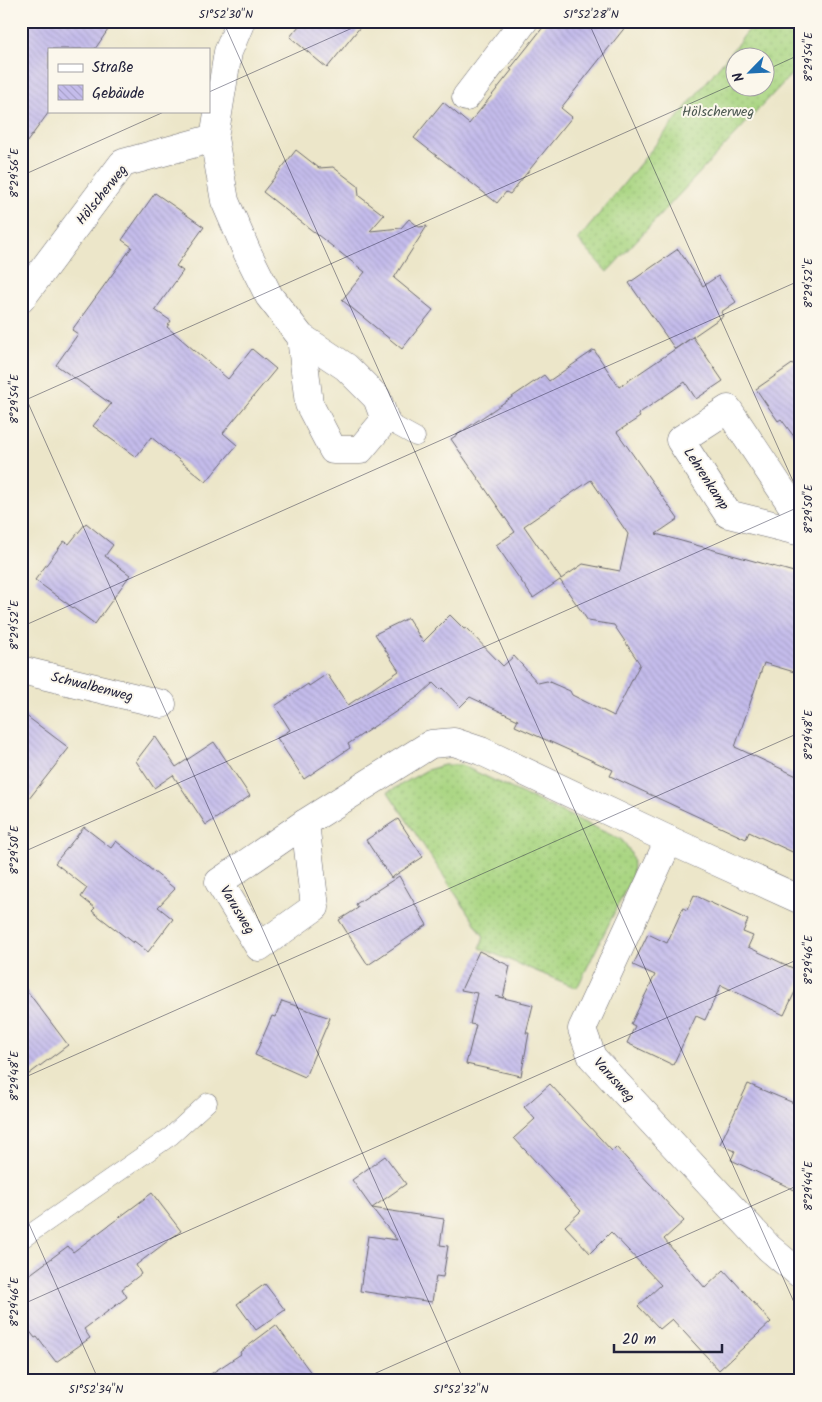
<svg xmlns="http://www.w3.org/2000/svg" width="822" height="1402" font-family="Kalam,sans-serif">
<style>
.grass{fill:url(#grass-dots);stroke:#667c5f;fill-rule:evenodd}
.building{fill:url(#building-back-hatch);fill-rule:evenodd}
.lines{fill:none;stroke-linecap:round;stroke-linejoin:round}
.service-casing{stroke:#69676d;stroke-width:19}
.minor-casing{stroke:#69676d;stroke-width:29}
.service{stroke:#fff;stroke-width:18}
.minor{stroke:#fff;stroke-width:28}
.ticks{fill:none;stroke:#22223b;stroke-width:1;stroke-opacity:0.45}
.labels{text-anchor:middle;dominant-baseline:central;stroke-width:4;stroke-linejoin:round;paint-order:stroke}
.park-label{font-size:14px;fill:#4b5851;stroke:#fbf7ec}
.street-label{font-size:14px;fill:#22223b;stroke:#fbf7ec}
.neatline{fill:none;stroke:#22223b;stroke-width:2}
.ticks-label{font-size:12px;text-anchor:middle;fill:#22223b}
</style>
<defs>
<pattern id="grass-dots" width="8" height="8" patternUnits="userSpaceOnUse" patternTransform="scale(1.25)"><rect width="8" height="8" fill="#aad683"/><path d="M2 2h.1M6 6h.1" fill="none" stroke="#92b772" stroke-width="1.8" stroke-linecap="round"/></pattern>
<pattern id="building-back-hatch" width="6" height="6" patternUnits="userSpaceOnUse" patternTransform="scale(1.25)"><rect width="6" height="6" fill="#c4bceb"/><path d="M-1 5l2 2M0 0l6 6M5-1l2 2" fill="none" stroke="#a8a1ca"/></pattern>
</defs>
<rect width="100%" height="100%" fill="#fbf7ec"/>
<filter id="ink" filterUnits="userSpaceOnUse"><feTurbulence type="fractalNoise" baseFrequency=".02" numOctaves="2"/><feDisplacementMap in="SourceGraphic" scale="10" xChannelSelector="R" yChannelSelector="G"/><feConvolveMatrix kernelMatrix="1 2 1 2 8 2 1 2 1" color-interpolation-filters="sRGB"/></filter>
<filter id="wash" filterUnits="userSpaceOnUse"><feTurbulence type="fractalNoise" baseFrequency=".0096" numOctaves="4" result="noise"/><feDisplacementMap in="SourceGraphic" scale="20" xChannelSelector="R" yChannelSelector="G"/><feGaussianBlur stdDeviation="1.12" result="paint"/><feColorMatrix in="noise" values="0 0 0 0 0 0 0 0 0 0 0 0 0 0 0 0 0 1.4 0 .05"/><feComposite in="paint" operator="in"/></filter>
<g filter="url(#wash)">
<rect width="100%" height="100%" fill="#ece6c9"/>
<g class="grass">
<path d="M756 21H801V64L607 272 578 240ZM734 58H764V88H734Z"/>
<path d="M444 765H461L622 840C633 853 634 859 632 877L577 988 480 948 484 937 388 792 427 770Z"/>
</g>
<g id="blocks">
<g class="building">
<polygon points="21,21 114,21 95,49 49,49 49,112 21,150"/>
<polygon points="303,21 365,21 327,68 290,37"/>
<polygon points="548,21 630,21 561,108 572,117 510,194 506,192 497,203 414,138 443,102 469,124 512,70 510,69"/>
<polygon points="296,150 319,168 333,167 358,186 359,196 384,215 370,231 401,228 409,219 419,227 427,226 394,278 433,310 402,349 342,300 365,272 263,192"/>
<polygon points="155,193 204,227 176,266 183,271 155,310 171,321 167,327 228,379 252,349 276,369 223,433 237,445 206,482 151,437 136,457 93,426 111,404 56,365 78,334 72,330 132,247 122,240"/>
<polygon points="678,249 703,286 718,276 736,302 721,312 723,316 675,349 629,283"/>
<path d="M693 337 723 381 696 399 685 382 638 414 640 417 617 432 678 519 656 534 801 574V674L764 663 735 747 801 778V856L749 832 746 839 610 776 613 770 515 726 518 720 470 697 460 707 442 688 440 690 433 683 419 696 348 744 350 748 304 779 277 738 290 730 275 706 308 684 309 686 327 674 348 705 399 671 375 634 408 618 423 642 450 615 464 629 466 628 503 666 514 656 538 683 547 681 570 691 572 695 614 716 640 664 614 625 588 621 560 580 533 598 496 545 515 532 451 439 544 375 549 381 594 350 619 387ZM591 480 628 534 620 571 583 564 561 579 524 526Z"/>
<polygon points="801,358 801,446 781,419 778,421 756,389"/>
<polygon points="86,523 113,545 105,556 130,575 95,624 35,580 64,541 69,544"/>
<polygon points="21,712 69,748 21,809"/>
<polygon points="155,736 176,767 214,742 250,796 206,825 173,775 154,788 136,761"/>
<polygon points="398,819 423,857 391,878 366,840"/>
<polygon points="84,827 111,848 116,841 175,889 158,907 173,919 148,952 134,941 133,943 92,911 95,908 81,897 87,888 55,863"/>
<polygon points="399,876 427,925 368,965 339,920 358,908 356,904"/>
<polygon points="694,895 748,920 743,932 753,936 748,947 801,972 801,979 784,1015 721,985 705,1020 696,1016 673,1065 627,1043 635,1026 631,1024 655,975 633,965 648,934 667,943 683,908 687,910"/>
<polygon points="479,951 510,966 503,998 495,996 533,1005 526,1033 529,1033 521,1076 466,1064 476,1025 470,1024 477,993 461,990"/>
<polygon points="21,983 68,1045 21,1080"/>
<polygon points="282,1001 330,1018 305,1077 255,1055 272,1016 275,1017"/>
<polygon points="550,1084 612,1151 616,1147 684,1221 664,1239 705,1288 724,1270 771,1322 719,1370 672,1319 660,1329 638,1306 661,1285 611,1232 590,1253 565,1226 581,1211 514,1138 535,1119 524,1107"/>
<polygon points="748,1084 801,1106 801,1193 731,1160 735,1151 720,1144"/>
<polygon points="385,1156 406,1184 372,1208 352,1180"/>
<polygon points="152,1193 181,1231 136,1265 141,1274 122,1289 127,1297 84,1329 90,1338 56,1362 37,1337 35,1338 21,1320 21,1281 68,1246 73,1252"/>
<polygon points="372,1208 444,1219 440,1245 448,1246 443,1277 436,1276 432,1302 360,1291 368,1236 397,1240"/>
<polygon points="265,1284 285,1310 256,1330 237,1304"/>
<polygon points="276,1325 317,1381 200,1381 241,1354 240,1352"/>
</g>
</g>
</g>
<g filter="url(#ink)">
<use href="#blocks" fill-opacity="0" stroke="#69676d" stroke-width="1"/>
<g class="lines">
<defs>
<g id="service">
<polyline points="385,420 416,437"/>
<polyline points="21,1240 171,1136 208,1102"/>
</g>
<g id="minor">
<polyline points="241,21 228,52 214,138 225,201 247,252 269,296 301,337 346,367 377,398 385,420 360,450 333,450 309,404 301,337"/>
<polyline points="466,97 524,21"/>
<polyline points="21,299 123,163 214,138"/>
<polyline points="801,519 728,409 680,440 728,514 801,532"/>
<polyline points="21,670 162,704"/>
<polyline points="305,823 315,907 259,947 219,882 305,823 431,744 454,742 481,751 669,840 801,900"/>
<polyline points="669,840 582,1029 592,1057 769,1248 801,1275"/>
</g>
</defs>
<use href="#service" class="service-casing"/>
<use href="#minor" class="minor-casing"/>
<use href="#service" class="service"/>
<use href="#minor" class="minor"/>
</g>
</g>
<path class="ticks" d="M223 21 801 1318M588 21 801 499M764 71 801 54M209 92 368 21M21 176 166 111M21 387 464 1381M21 402 734 84M21 627 801 280M21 853 801 506M21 1079 801 732M21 1206 99 1381M21 1305 801 958M358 1381 801 1184"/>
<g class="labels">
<g class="park-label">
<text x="718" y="112">Hölscherweg</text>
</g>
<g class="street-label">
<text transform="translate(102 195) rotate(-51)">Hölscherweg</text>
<text transform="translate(706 479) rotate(57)">Lehrenkamp</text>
<text transform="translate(92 687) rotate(14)">Schwalbenweg</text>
<text transform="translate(237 910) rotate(59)">Varusweg</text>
<text transform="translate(614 1080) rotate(48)">Varusweg</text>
</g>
</g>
<rect width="822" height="1402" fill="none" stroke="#fbf7ec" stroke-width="55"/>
<rect x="48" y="48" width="162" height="65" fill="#fbf7ec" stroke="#a4a2a5"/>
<rect x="58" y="64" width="25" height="8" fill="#ffffff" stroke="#a4a2a5"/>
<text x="92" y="72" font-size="15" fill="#22223b">Straße</text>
<rect x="58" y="85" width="25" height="15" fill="url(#building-back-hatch)" stroke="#a4a2a5"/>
<text x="92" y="98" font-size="15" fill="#22223b">Gebäude</text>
<g transform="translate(750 72) rotate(246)"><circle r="24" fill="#fbf7ec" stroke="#a4a2a5"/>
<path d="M0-4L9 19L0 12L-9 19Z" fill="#1f6fb2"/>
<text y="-8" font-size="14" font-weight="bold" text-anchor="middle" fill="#22223b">N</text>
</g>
<path d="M614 1344v8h108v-8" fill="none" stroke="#22223b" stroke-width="2.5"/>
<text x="622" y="1344" font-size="15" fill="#22223b" stroke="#fbf7ec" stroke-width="4" paint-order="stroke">20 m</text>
<rect x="28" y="28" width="766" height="1346" class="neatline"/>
<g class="ticks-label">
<text x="226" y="18">51°52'30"N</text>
<text x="591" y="18">51°52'28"N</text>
<text transform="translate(808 57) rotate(-90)" y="4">8°29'54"E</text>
<text transform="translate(14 173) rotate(-90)" y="4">8°29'56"E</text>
<text transform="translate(808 283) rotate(-90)" y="4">8°29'52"E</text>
<text transform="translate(14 399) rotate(-90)" y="4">8°29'54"E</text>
<text transform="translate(808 509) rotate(-90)" y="4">8°29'50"E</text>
<text transform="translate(14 625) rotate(-90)" y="4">8°29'52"E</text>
<text transform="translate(808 735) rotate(-90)" y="4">8°29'48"E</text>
<text transform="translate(14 850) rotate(-90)" y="4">8°29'50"E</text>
<text transform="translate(808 960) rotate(-90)" y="4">8°29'46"E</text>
<text transform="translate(14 1076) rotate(-90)" y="4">8°29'48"E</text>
<text transform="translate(808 1186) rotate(-90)" y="4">8°29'44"E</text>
<text transform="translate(14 1302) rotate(-90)" y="4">8°29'46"E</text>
<text x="96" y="1393">51°52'34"N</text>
<text x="461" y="1393">51°52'32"N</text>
</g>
</svg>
